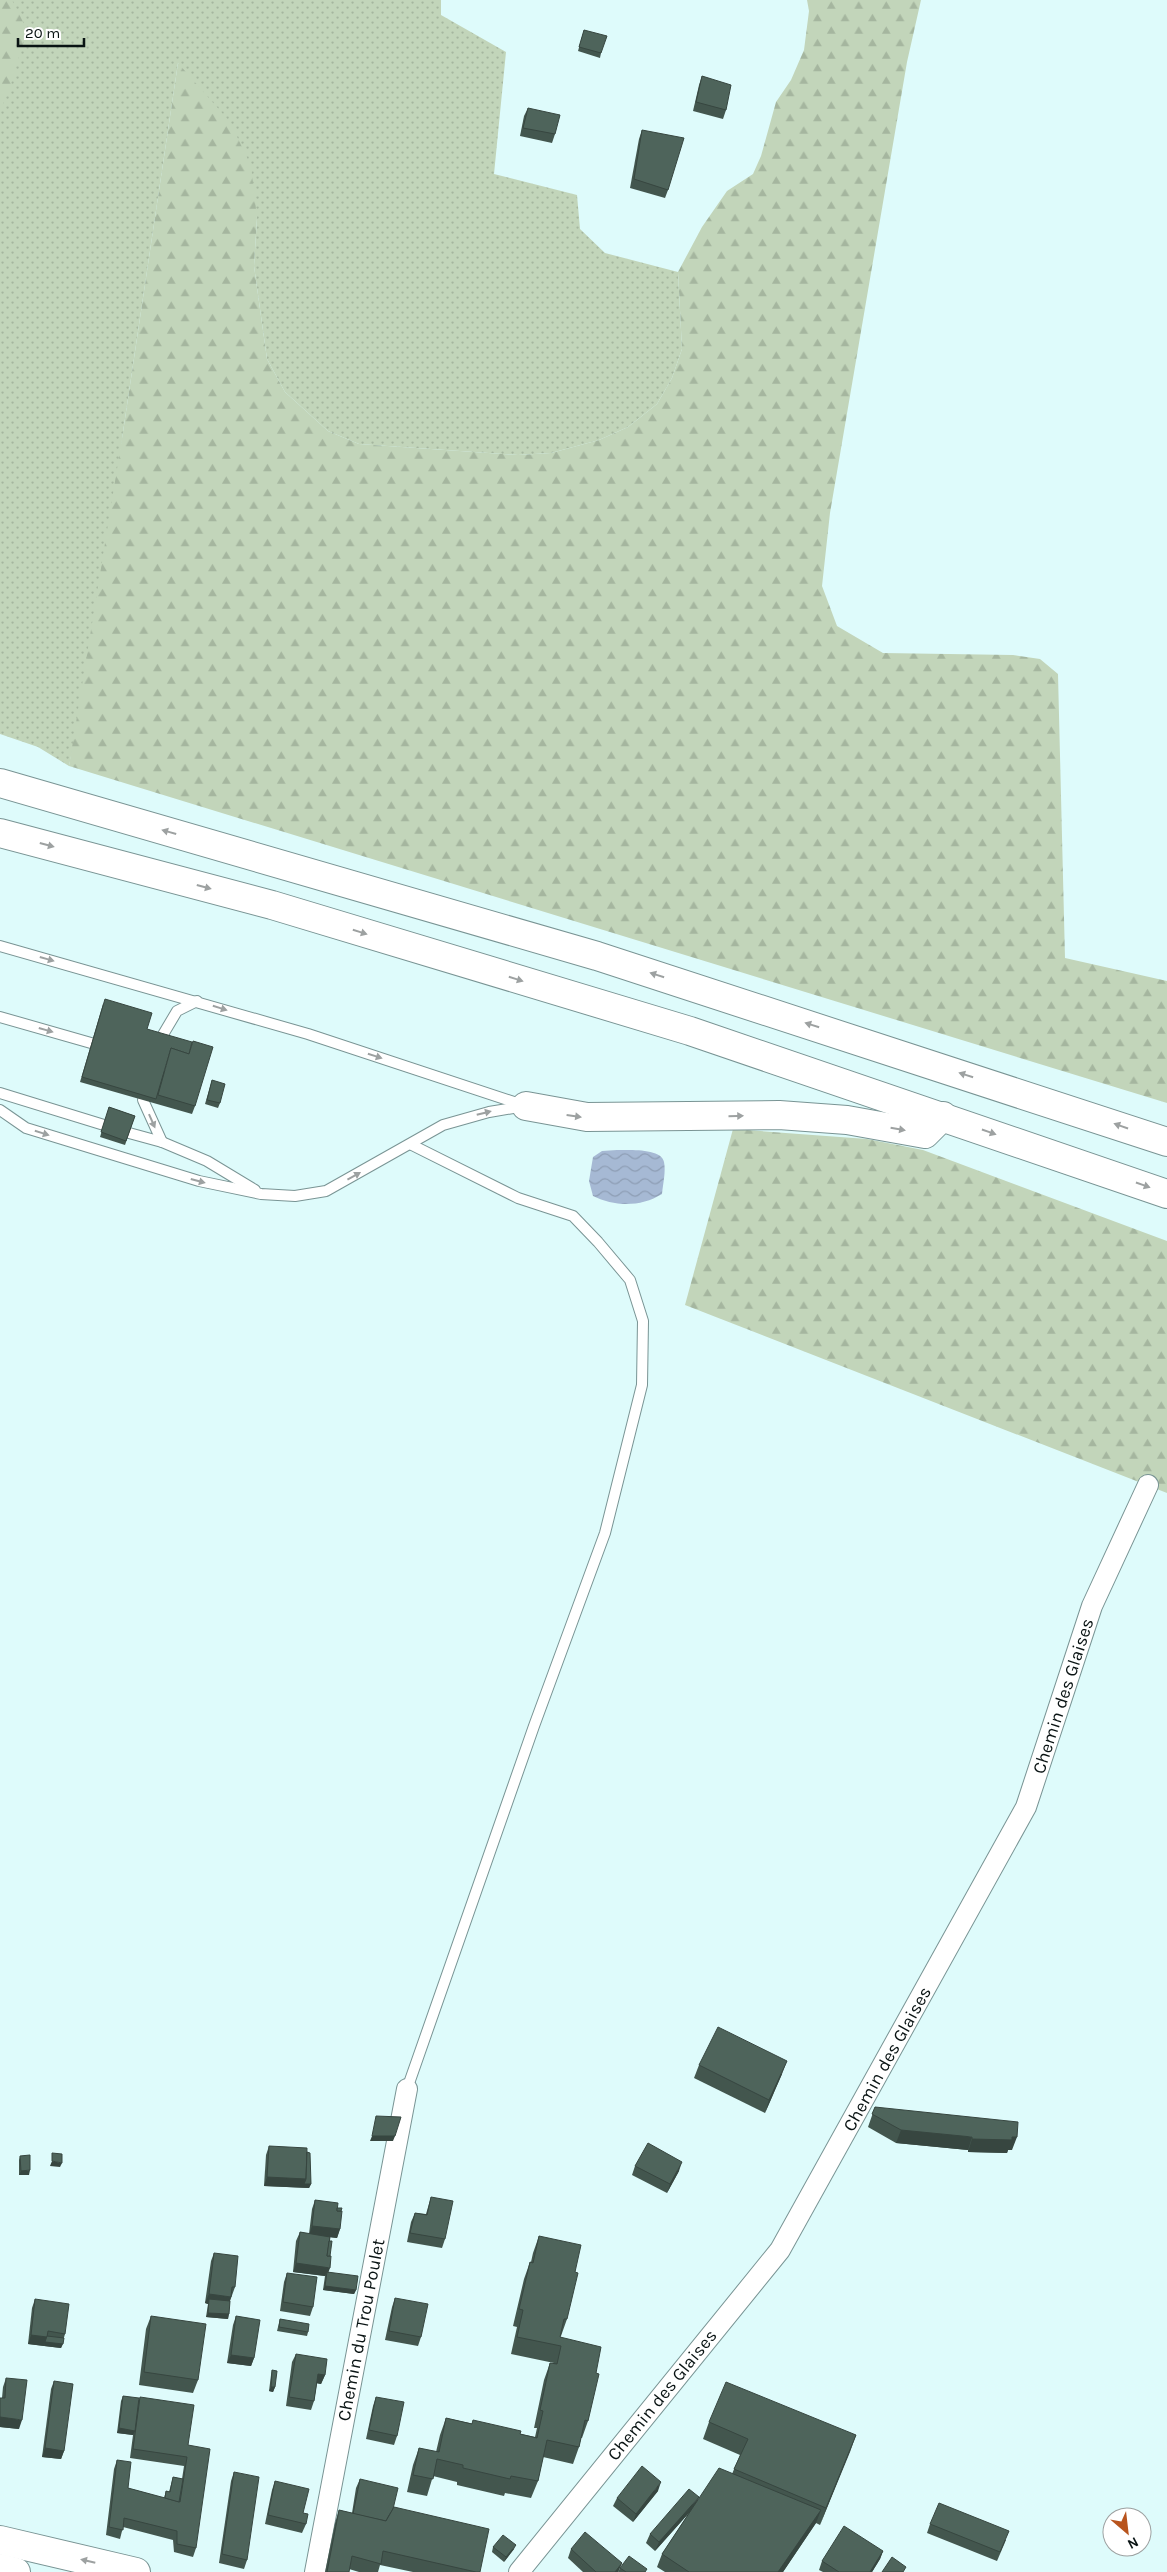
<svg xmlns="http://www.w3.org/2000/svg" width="1167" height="2572" font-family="Karla,sans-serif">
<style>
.green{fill:url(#green-dots)}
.forest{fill:url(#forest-firs)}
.water{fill:url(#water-waves)}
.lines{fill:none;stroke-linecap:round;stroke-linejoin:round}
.service-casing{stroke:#799494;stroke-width:12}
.minor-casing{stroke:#799494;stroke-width:22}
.secondary-casing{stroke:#799494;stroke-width:30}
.motorway-casing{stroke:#799494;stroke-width:30}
.service{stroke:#fff;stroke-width:10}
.minor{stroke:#fff;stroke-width:20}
.secondary{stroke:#fff;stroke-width:28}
.motorway{stroke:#fff;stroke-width:28}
.wall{fill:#43564e}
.shaded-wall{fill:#374640}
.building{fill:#4e645b;stroke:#374640}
.oneway{fill:#9da1a1}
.labels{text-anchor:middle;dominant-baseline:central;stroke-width:5;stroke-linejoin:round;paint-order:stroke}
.street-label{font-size:18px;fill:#091313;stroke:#fff}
</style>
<defs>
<pattern id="green-dots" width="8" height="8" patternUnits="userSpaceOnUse" patternTransform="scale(1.25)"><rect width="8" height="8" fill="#c2d5ba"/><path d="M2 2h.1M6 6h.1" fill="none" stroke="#a5b69f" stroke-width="1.8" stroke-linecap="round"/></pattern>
<pattern id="forest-firs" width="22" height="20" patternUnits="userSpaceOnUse" patternTransform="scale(1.25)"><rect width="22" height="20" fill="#c2d5ba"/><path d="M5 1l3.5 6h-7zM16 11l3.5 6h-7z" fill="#a5b69f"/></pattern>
<pattern id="water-waves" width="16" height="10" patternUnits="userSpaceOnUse" patternTransform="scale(1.25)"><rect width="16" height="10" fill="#a6b9d4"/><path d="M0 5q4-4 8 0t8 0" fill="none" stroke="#8e9eb5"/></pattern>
</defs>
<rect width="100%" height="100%" fill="#defbfb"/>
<polygon class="green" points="0,0 441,0 441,15 506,52 494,174 577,195 580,229 605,253 678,272 682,349 672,378 657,404 628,427 599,440 551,453 518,455 359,444 328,431 285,392 267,359 254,266 257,218 178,63 123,432 102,603 69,766 38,747 0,734"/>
<g class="forest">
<polygon points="0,0 12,0 27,30 9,90 0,111"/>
<polygon points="807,0 921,0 907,62 830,513 822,586 837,626 883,653 1013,655 1040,659 1058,674 1065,958 1167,981 1167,1103 69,766 123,432 178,63 230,122 251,166 257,218 254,266 267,359 285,392 328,431 359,444 518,455 551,453 599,440 628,427 657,404 672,378 682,349 678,272 702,227 727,191 753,174 761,156 776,102 791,80 804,50 809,11"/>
<polygon points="733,1129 867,1139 923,1150 1167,1241 1167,1493 685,1305"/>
</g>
<path class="water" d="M617 1150C628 1150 662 1148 664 1162 666 1171 663 1184 662 1194 641 1207 615 1207 593 1196L589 1181 593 1157 602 1151Z"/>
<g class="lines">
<defs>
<g id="service">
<polyline points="0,946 308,1034 523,1105"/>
<polyline points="0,1017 91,1043"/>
<polyline points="161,1038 177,1011 197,1001"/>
<polyline points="0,1093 104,1125"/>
<polyline points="143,1100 162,1142"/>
<polyline points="0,1110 26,1128 199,1181 261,1194 295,1196 326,1191 443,1125 489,1112 525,1106"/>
<polyline points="129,1133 162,1142 207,1161 255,1190"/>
<polyline points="407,2089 534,1726 605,1533 642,1385 643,1321 630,1280 598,1242 573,1216 518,1198 412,1145"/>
</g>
<g id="minor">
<polyline points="315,2572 407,2089"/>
<polyline points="519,2572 780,2250 1026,1807 1092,1606 1148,1485"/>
</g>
<g id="secondary">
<polyline points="0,2540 136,2572"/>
<polyline points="0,2568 16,2572"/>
</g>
<g id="motorway">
<polyline points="0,783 597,956 1167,1142"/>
<polyline points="0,833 272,905 690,1031 1167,1194"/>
<polyline points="526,1106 587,1117 779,1115 847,1120 925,1134 943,1116"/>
</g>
</defs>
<use href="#service" class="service-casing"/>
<use href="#minor" class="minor-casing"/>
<use href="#secondary" class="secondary-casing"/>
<use href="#motorway" class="motorway-casing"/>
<use href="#service" class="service"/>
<use href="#minor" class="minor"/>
<use href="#secondary" class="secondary"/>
<use href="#motorway" class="motorway"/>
</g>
<g class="wall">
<polygon points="584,30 601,53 600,58 578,51"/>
<polygon points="702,76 726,110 723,119 693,111 699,85"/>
<polygon points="528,108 555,134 552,143 520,136 524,116"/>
<polygon points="642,130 668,190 665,198 630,188 639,139"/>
<polygon points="103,1004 195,1106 192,1114 80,1082"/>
<polygon points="212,1080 220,1103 218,1108 205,1104"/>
<polygon points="109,1107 135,1116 125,1145 100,1137"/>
<polygon points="699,2065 782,2074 765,2113 694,2078"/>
<polygon points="875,2107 1012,2150 1008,2150 1007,2153 968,2152 968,2150 896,2143 868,2127"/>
<polygon points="269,2146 307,2152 311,2184 309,2188 264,2186 266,2155"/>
<polygon points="20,2156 29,2175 19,2175 19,2160"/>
<polygon points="635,2166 679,2171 667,2193 632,2175"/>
<polygon points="431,2197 445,2239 442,2248 407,2242 411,2222 415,2213 426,2214"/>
<polygon points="315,2200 337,2208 340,2229 337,2238 330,2237 328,2272 356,2290 354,2294 323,2290 325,2276 293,2272 296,2241 300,2232 309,2234 312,2209"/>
<polygon points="539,2236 575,2272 567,2319 561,2336 560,2336 596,2373 588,2421 582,2438 581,2438 579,2447 573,2464 543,2457 538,2481 531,2498 505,2493 504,2496 457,2485 457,2482 433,2476 427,2496 407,2492 413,2465 419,2448 436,2452 440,2435 446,2418 535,2437 537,2428 534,2428 544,2380 550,2363 554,2364 554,2363 511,2354 517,2327 513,2326 524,2279 530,2262 531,2262 533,2253"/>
<polygon points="214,2253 235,2287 230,2301 228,2319 206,2317 208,2304 205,2303 211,2261"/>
<polygon points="287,2273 313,2307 310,2316 280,2311 284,2282"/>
<polygon points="395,2298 421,2337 418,2346 385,2340 392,2307"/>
<polygon points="35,2299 65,2334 61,2348 28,2344 32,2308"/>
<polygon points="151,2316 198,2380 193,2393 139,2385 146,2329"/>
<polygon points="236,2316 254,2358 251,2366 227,2363 233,2325"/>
<polygon points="280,2319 308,2332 307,2336 277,2331"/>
<polygon points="296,2354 325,2375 321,2384 317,2383 314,2401 311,2410 286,2406 292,2362"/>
<polygon points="272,2370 275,2387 273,2392 269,2391 271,2375"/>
<polygon points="6,2378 19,2429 0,2427 0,2398 2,2398 3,2387"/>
<polygon points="54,2381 64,2451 61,2459 42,2457 51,2389"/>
<polygon points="123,2396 139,2400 140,2397 188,2445 196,2548 193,2557 174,2552 173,2540 123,2527 120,2539 106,2535 114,2469 117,2460 128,2488 164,2498 166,2491 169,2492 173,2477 182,2479 184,2466 130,2458 133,2435 117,2433 121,2401"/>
<polygon points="376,2397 397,2436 394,2445 366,2439 373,2406"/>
<polygon points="709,2422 856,2435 820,2525 816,2523 783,2572 665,2572 657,2567 662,2554 689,2513 655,2551 646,2543 650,2534 697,2501 732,2474 740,2455 703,2439"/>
<polygon points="234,2472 247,2560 244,2569 219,2563 231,2481"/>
<polygon points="360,2479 393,2509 480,2572 413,2572 380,2565 378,2572 359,2572 349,2569 349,2572 325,2572 335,2523 339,2510 352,2513 356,2488"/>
<polygon points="275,2481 303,2513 306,2524 302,2533 265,2524 272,2490"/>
<polygon points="658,2491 633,2522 613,2506 617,2498"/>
<polygon points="930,2524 1006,2540 997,2561 927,2533"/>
<polygon points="493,2547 514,2549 504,2562 492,2552"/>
<polygon points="571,2549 622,2563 618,2572 583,2572 568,2558"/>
<polygon points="883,2551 880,2559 872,2572 823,2572 819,2570 822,2561"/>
<polygon points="620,2568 646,2572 618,2572"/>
</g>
<g class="shaded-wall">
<polygon points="787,2061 782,2074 765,2113 769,2100"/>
<polygon points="901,2130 972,2137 968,2150 896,2143"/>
<polygon points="372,2136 395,2136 393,2141 370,2141"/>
<polygon points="1012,2137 1017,2137 1012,2150 1008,2150 1007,2153 968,2152 972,2139"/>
<polygon points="52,2161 62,2163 60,2167 50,2166"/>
<polygon points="682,2162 679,2171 667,2193 670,2184"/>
<polygon points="30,2170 29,2175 19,2175 21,2171"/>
<polygon points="267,2177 306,2179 311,2184 309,2188 264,2186"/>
<polygon points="312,2226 340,2229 337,2238 309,2235"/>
<polygon points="296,2263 330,2268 327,2276 327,2272 325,2276 293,2272"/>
<polygon points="325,2286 356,2290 354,2294 323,2290"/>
<polygon points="209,2294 231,2297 228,2306 209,2299 208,2304 205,2303"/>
<polygon points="208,2313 229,2314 228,2319 206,2317"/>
<polygon points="31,2335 47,2337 44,2346 28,2344"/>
<polygon points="45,2342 63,2344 61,2348 44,2346"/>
<polygon points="231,2355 254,2358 251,2366 227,2363"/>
<polygon points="318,2374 325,2375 321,2384 315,2383"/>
<polygon points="271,2387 275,2387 273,2392 269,2391"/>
<polygon points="0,2417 22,2420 19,2429 0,2427"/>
<polygon points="119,2428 135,2431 133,2435 117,2433"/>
<polygon points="856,2435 850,2452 820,2525 826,2508"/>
<polygon points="45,2448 64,2451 61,2459 42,2457"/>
<polygon points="661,2482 658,2491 633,2522 636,2514"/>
<polygon points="699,2497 695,2506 655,2551 659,2542"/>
<polygon points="821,2510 816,2523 783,2572 778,2572"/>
<polygon points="516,2545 514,2549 504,2562 506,2557"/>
<polygon points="883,2551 880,2559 872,2572 870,2572"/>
<polygon points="622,2563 618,2572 615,2572"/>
</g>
<g class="building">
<polygon points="584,30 607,36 601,53 579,47"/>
<polygon points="702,76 731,85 726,110 696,102"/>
<polygon points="528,108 560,115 555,134 523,128"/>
<polygon points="642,130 684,138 668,190 634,179"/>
<polygon points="105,999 152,1013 147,1029 192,1042 189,1054 171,1048 156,1099 82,1077"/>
<polygon points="193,1041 213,1047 195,1106 158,1095 171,1048 189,1054"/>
<polygon points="212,1080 225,1084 220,1103 207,1100"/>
<polygon points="109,1107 135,1116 126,1141 101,1132"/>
<polygon points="718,2027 787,2061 769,2100 699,2065"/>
<polygon points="875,2107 1018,2122 1017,2137 1012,2137 1012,2140 972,2139 972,2137 901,2130 872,2114"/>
<polygon points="376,2116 401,2117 395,2136 372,2136"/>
<polygon points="648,2143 682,2162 670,2184 635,2166"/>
<polygon points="269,2146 307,2148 306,2179 267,2177"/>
<polygon points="307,2152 310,2153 311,2184 304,2184 306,2179"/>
<polygon points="52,2153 62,2154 62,2163 52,2161"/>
<polygon points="30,2155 30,2170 21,2171 20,2156"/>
<polygon points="431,2197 453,2201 445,2239 410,2233 415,2213 427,2215"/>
<polygon points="315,2200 338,2203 337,2211 342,2211 340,2229 312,2226"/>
<polygon points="337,2208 342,2208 341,2211 337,2211"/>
<polygon points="300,2232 330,2237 327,2256 331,2256 330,2268 296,2263"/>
<polygon points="539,2236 581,2245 575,2272 578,2273 567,2319 564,2319 560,2337 601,2347 596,2373 599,2374 588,2421 585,2420 579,2447 547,2440 538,2481 511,2476 510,2479 463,2468 463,2465 437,2459 433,2479 413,2475 419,2448 439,2452 446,2418 472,2424 473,2420 521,2431 520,2434 537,2438 543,2411 540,2410 550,2363 557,2364 561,2346 517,2337 523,2310 519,2309 530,2262 533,2263"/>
<polygon points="329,2241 332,2241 330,2256 327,2256"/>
<polygon points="214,2253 238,2256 235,2287 232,2287 231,2297 209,2294"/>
<polygon points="327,2272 358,2276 356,2290 325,2286"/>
<polygon points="287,2273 317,2277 313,2307 283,2302"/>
<polygon points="395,2298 428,2304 421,2337 389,2331"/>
<polygon points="35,2299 69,2304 65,2334 48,2331 47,2337 31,2335"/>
<polygon points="209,2299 230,2301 229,2314 208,2313"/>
<polygon points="151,2316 206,2324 198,2380 144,2372"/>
<polygon points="236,2316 260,2320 254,2358 231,2355"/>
<polygon points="280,2319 309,2324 308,2332 279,2327"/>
<polygon points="47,2336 64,2338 63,2344 45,2342"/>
<polygon points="296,2354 327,2359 325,2375 318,2374 314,2401 289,2397"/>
<polygon points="272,2370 277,2371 275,2387 271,2387"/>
<polygon points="6,2378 27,2380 22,2420 0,2417 0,2398 5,2398"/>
<polygon points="54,2381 73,2384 64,2451 45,2448"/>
<polygon points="726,2382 856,2435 826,2508 734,2469 748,2439 709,2422"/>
<polygon points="123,2396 139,2398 135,2431 119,2428"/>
<polygon points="140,2397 194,2405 188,2445 210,2449 196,2548 177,2544 177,2531 124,2518 123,2530 109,2527 117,2460 131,2462 128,2488 180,2502 187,2457 133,2449"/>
<polygon points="376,2397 404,2402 397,2436 369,2430"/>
<polygon points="642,2466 661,2482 636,2514 617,2498"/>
<polygon points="719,2468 821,2510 778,2572 689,2572 662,2554"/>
<polygon points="234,2472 259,2477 247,2560 222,2554"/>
<polygon points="173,2477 183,2479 179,2502 165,2498 166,2491 170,2492"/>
<polygon points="360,2479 398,2488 393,2509 388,2517 386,2521 353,2514"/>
<polygon points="275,2481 309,2489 303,2513 308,2514 306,2524 268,2515"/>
<polygon points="689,2489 699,2497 659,2542 650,2534"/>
<polygon points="939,2503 1009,2531 1000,2552 930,2524"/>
<polygon points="394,2507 489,2529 480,2572 476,2572 383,2551 381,2564 352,2556 349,2572 327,2572 339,2510 386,2521"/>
<polygon points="844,2526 883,2551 870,2572 839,2572 822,2561"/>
<polygon points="585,2532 622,2563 615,2572 596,2572 571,2549"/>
<polygon points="503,2535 516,2545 506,2557 493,2547"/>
<polygon points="629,2556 647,2569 645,2572 626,2572 620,2568"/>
<polygon points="892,2557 906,2567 903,2572 882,2572"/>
</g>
<defs><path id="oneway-solid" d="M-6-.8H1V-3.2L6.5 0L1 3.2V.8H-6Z" transform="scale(1.25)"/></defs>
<g class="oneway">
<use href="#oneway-solid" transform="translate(169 832) rotate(-164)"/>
<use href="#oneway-solid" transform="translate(47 845) rotate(15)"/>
<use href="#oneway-solid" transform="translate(204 887) rotate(15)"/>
<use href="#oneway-solid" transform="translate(360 932) rotate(17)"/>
<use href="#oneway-solid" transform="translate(47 959) rotate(16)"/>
<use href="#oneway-solid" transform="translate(657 975) rotate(-162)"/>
<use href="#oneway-solid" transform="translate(516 979) rotate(17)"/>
<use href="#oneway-solid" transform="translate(220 1008) rotate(17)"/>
<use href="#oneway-solid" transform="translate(812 1025) rotate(-162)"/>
<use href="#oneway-solid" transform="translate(46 1030) rotate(16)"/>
<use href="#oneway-solid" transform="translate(375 1056) rotate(18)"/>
<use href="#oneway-solid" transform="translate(966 1075) rotate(-162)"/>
<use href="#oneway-solid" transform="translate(484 1113) rotate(-14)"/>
<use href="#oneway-solid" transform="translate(574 1116) rotate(8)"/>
<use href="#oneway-solid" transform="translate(736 1116) rotate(-1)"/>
<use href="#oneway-solid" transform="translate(152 1121) rotate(66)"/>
<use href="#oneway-solid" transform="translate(1121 1126) rotate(-161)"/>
<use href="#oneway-solid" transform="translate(898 1129) rotate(10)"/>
<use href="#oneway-solid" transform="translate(989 1132) rotate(19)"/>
<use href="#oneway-solid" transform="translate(42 1133) rotate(17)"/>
<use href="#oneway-solid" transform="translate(354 1176) rotate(-29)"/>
<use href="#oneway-solid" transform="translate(198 1181) rotate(15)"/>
<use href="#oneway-solid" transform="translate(1143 1185) rotate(19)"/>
<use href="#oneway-solid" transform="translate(88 2561) rotate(-167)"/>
</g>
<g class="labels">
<g class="street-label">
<text transform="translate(1063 1696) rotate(-72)">Chemin des Glaises</text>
<text transform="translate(887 2059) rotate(-61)">Chemin des Glaises</text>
<text transform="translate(361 2330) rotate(-79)">Chemin du Trou Poulet</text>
<text transform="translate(662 2395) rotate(-51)">Chemin des Glaises</text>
</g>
</g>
<g transform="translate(1127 2532) rotate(152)"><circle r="24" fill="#ffffff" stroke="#9da1a1"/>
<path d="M0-4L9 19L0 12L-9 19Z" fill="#b8541d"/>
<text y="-8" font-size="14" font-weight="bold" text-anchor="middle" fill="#091313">N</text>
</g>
<path d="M18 38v8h66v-8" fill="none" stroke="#091313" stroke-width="2.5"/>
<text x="25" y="38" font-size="15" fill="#091313" stroke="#ffffff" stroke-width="4" paint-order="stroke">20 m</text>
</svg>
